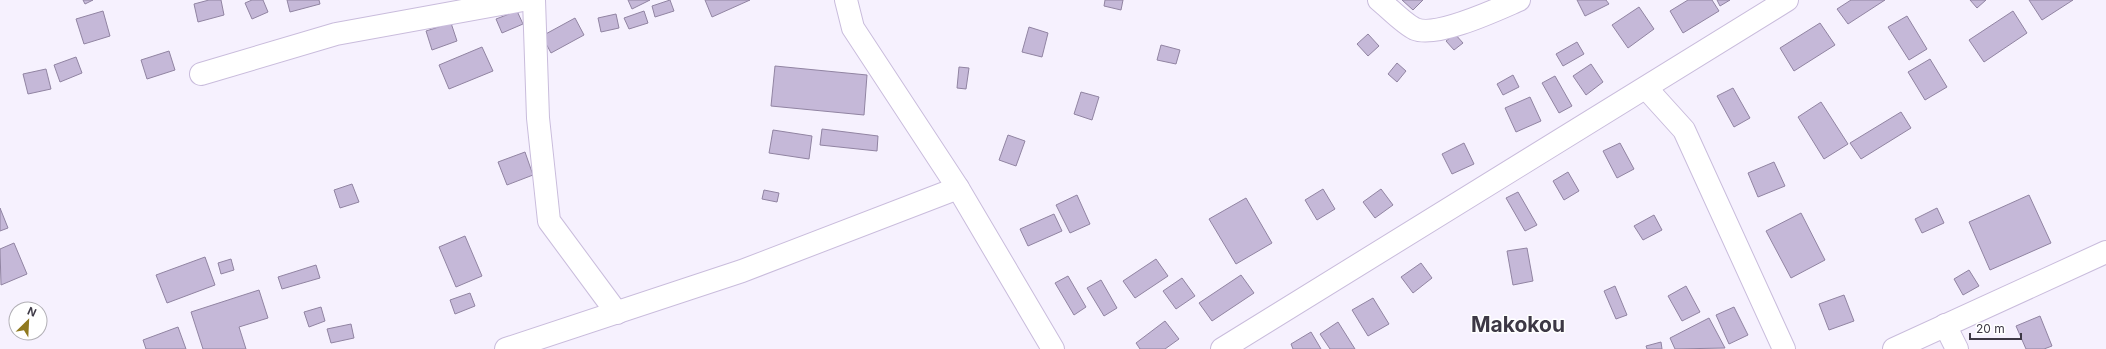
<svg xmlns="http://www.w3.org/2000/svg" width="2106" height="349" font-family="Inter,sans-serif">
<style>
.building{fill:#c5b8d8;stroke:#9184a2}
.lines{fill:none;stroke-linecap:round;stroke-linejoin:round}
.minor-casing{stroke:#c9bcdc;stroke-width:24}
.minor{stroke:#fff;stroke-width:22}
.labels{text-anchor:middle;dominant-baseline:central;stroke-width:3;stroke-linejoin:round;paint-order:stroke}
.town-label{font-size:21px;font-weight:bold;fill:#3d3845;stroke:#fff}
</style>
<rect width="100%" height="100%" fill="#f6f1fe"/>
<g class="building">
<polygon points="83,0 93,0 85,4"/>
<polygon points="209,0 221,0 224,15 198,22 194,4"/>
<polygon points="252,0 263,0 268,12 252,19 245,3"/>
<polygon points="287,0 319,0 320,4 290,12"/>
<polygon points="628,0 650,0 632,9"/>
<polygon points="670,0 674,11 655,17 652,6"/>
<polygon points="705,0 750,0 712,17"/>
<polygon points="1105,0 1123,0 1121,10 1104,6"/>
<polygon points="1402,0 1423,0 1413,10"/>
<polygon points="1577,0 1606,0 1609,4 1585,16"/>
<polygon points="1688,0 1712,0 1719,11 1683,33 1670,11"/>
<polygon points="1717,0 1730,0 1720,6"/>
<polygon points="1851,0 1885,0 1848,24 1837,9"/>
<polygon points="1970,0 1986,0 1977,8"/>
<polygon points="2029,0 2073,0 2042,20"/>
<polygon points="1639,7 1654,29 1628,48 1612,25"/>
<polygon points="103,11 110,36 84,44 76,19"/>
<polygon points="517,11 523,24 502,33 496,19"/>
<polygon points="644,11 648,23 629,29 624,18"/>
<polygon points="2013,11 2027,33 1984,62 1969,40"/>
<polygon points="616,14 619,28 601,32 598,18"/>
<polygon points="1907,16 1927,49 1909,60 1888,27"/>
<polygon points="575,18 584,35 551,53 542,36"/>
<polygon points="451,23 457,41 432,50 426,31"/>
<polygon points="1820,23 1835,45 1794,71 1780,48"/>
<polygon points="1029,27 1048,33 1042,57 1022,52"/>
<polygon points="1368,34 1379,46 1368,56 1357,44"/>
<polygon points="1455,34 1463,43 1454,50 1446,41"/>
<polygon points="1577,42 1584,54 1563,66 1556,54"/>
<polygon points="1161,45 1180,50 1176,64 1157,60"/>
<polygon points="482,47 493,71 449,89 439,65"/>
<polygon points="169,51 175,70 147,79 141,60"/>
<polygon points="76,57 82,73 60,82 54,65"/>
<polygon points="1930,59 1947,87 1925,100 1908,72"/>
<polygon points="1397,63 1406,71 1397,82 1388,74"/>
<polygon points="1591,64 1603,82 1586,95 1573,76"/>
<polygon points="775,66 867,75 864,115 771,106"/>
<polygon points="959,67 969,68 966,89 957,88"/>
<polygon points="46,69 51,89 28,94 23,74"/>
<polygon points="1513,75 1519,87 1503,95 1497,84"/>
<polygon points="1555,76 1572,106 1559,113 1542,83"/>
<polygon points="1733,88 1750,118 1734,127 1717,96"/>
<polygon points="1081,92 1099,97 1092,120 1074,114"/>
<polygon points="1530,97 1541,121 1516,132 1505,108"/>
<polygon points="1821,102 1848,144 1824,159 1798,117"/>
<polygon points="1901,112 1911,128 1861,159 1850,143"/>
<polygon points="822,129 878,136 877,151 820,145"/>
<polygon points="773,130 812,136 809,159 769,153"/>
<polygon points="1008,135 1025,141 1016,166 999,160"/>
<polygon points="1464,143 1474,164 1452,174 1442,154"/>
<polygon points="1620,143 1634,169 1617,178 1603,151"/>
<polygon points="525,152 533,175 507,185 498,162"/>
<polygon points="1774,162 1785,186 1758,197 1748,173"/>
<polygon points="1568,172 1579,191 1564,200 1553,181"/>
<polygon points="352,184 359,202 340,208 334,190"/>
<polygon points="1323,189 1335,209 1317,220 1305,200"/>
<polygon points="1381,189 1393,205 1375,218 1363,202"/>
<polygon points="764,190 779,193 777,202 762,199"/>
<polygon points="1518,192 1537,225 1525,231 1506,198"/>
<polygon points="1077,195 1090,224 1070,233 1056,205"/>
<polygon points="2029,195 2051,243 1990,270 1969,222"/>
<polygon points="1246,198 1272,243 1236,264 1209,219"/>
<polygon points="0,208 8,228 0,231"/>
<polygon points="1937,208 1944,223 1922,233 1915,219"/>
<polygon points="1801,213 1825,260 1791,278 1766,231"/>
<polygon points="1054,214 1062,231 1028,246 1020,229"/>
<polygon points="1654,215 1662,230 1643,240 1634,226"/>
<polygon points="465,236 482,276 456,287 439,247"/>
<polygon points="14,243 27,274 1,285 0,249"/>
<polygon points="1527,248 1533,281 1513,285 1507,251"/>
<polygon points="205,257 215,285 167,303 156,275"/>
<polygon points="231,259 234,270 221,274 218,263"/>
<polygon points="1156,259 1168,276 1135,298 1123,281"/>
<polygon points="1421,263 1432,278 1413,293 1401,277"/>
<polygon points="316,265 320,278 282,289 278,277"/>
<polygon points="1969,270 1979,286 1963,295 1954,279"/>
<polygon points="1241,275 1254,293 1212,321 1199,303"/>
<polygon points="1068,276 1086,307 1074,315 1055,283"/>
<polygon points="1182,278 1195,296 1176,309 1163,291"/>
<polygon points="1101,280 1117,308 1104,316 1087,288"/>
<polygon points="1615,286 1627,315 1616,319 1604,291"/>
<polygon points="1686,286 1700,312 1682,321 1668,296"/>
<polygon points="259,290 268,318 239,327 246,349 203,349 191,312"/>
<polygon points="470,293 475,306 455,314 450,300"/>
<polygon points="1844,295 1854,321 1829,330 1819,304"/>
<polygon points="1373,298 1389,324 1368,336 1352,310"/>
<polygon points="321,307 325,321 309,327 304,312"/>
<polygon points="1734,307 1748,335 1729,344 1716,315"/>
<polygon points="2040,316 2052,346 2044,349 2026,349 2016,326"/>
<polygon points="1709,318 1725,348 1675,349 1670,338"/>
<polygon points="1165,321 1179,339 1165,349 1140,349 1136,343"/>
<polygon points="1338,322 1355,349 1330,349 1320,334"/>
<polygon points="351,324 354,338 331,343 327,329"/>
<polygon points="178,327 186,349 146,349 143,340"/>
<polygon points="1311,332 1321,349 1293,349 1291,344"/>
<polygon points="1661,342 1662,349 1647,349 1646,346"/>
</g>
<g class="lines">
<defs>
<g id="minor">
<polyline points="534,0 538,118 549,221 617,313"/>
<polyline points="846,0 853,28 958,188 1053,349"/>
<path d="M1379 0C1389 8 1404 24 1415 29 1437 38 1498 9 1519 0"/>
<polyline points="201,74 336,34 523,0"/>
<polyline points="1646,88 1684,130 1784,349"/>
<polyline points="1945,325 1957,349"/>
<polyline points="506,349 742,271 958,188"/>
<polyline points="1222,349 1787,0"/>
<polyline points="1894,349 2106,252"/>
</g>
</defs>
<use href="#minor" class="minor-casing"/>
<use href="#minor" class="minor"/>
</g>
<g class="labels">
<g class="town-label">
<text x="1518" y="324">Makokou</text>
</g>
</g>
<g transform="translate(28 321) rotate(24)"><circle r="19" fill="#ffffff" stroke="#b1afb5"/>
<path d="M0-3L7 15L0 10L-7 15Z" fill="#90791f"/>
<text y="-6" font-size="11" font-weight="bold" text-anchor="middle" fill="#3d3845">N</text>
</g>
<path d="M1970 333v6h51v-6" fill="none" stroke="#3d3845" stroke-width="2"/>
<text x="1976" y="333" font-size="12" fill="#3d3845" stroke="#ffffff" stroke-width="3" paint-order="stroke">20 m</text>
</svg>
